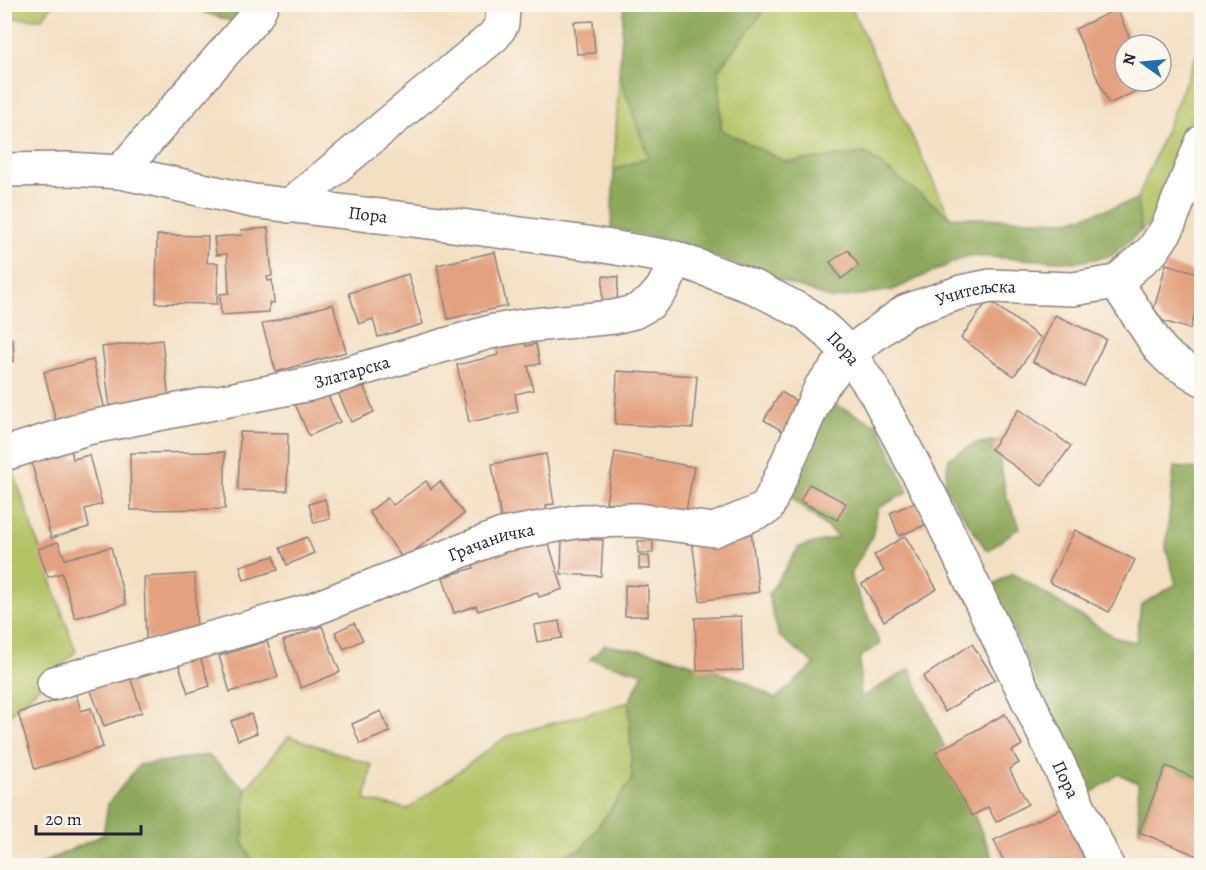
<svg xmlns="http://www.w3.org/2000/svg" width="1206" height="870" font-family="Alegreya,serif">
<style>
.green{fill:#b2c265;stroke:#6a7250;stroke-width:1.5}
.forest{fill:#8da85a;stroke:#58654a;stroke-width:1.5}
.building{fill:#e3a17f}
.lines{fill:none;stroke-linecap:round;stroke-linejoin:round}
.minor-casing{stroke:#8a817f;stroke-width:36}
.minor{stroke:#fff;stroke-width:33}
.labels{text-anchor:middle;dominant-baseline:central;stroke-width:6;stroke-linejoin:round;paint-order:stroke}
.street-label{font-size:18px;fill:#22223b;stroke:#fbf7ec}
</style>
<rect width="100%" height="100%" fill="#fbf7ec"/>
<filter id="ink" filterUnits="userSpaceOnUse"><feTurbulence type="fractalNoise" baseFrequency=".0167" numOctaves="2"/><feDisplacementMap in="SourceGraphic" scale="12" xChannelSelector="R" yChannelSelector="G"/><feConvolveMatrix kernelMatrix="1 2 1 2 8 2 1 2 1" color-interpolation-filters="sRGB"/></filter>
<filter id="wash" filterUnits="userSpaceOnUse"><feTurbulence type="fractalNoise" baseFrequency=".008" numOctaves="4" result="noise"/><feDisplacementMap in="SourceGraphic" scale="24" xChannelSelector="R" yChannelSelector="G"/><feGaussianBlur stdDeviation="1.35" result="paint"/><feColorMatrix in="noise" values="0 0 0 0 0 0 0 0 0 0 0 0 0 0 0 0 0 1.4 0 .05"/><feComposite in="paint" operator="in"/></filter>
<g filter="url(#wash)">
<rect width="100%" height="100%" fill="#f3e0c3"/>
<g class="green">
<polygon points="5,4 52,4 52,5 42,19 5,18"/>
<polygon points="760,5 850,5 950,217 865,153 786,162 721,130 719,68 761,15"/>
<polygon points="1201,44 1201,90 1157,215 1141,231 1137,200"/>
<polygon points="619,73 649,157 614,170"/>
<polygon points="12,468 76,652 5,719 4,470"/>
<polygon points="629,702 632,779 582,849 535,866 255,866 243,843 246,789 289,736 372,765 365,800 408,809 507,736"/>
</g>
<g class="forest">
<polygon points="760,4 761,15 719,68 721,130 786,162 865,153 950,217 1068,221 1137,200 1141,231 1111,256 1077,262 967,256 893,290 832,299 674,242 611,228 614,170 648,157 619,73 624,5"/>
<polygon points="207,5 258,5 261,31 203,12"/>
<polygon points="826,400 879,426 908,492 878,508 872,537 850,575 880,644 860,657 860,698 910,669 996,865 535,866 582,849 632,779 629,702 643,673 590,659 605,645 657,653 742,680 775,699 815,664 779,636 768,595 799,547 838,537 786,493"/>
<polygon points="998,440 991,449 999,455 1006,495 1020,527 987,551 944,486 949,458 974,444"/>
<polygon points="1174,467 1201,469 1201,781 1166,767 1139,832 1138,783 1119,774 1090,794 992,585 1012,573 1116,638 1136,642 1141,605 1176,584 1166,548"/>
<polygon points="208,755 246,789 243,843 255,865 38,865 103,835 108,804 139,765"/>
</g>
<g id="blocks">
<g class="building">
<polygon points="1117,9 1133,45 1125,45 1125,81 1150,81 1151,84 1109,104 1075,29"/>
<polygon points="593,21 595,53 577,54 574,22"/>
<polygon points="268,228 272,276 267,277 268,281 272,280 274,303 269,303 269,312 221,315 220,294 229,293 227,254 216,255 214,237 242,235 241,230"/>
<polygon points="157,235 208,236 207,263 218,263 217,304 156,303"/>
<polygon points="848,250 859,266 841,279 830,262"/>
<polygon points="495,252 507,306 448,319 437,265"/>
<polygon points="1166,264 1202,274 1202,308 1197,306 1190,329 1163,321 1154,309"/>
<polygon points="408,274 423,324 378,337 373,319 359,324 349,293"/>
<polygon points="603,276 618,277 617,303 602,303"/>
<polygon points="988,300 1041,338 1014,376 961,338"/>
<polygon points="333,304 346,352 276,372 262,324"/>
<polygon points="1055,315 1106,339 1084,386 1033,362"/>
<polygon points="4,339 13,339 14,361 4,362"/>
<polygon points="162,340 169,400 110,408 102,347"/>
<polygon points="525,342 526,346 536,344 540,364 528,366 533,390 515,394 518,412 469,422 457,365 498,355 497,348"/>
<polygon points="93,360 106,414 57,426 44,372"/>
<polygon points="617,371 697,376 693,428 615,424"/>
<polygon points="360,377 374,412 351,422 336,388"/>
<polygon points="326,391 340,422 309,436 295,404"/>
<polygon points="781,392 801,404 784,432 764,420"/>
<polygon points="1019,409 1071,446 1042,486 991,449"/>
<polygon points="240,432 288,433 287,491 238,490"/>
<polygon points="71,450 73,459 89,455 102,504 85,509 89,527 51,538 31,460"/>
<polygon points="225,452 225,509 131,510 130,453"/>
<polygon points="615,452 694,467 685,517 606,502"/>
<polygon points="546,454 554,504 546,505 548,518 502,526 492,464"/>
<polygon points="426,481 431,489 440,481 464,514 403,559 369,512 387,498 393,505"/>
<polygon points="809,484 846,503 837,520 800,501"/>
<polygon points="325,499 330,519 314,523 309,504"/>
<polygon points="916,502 925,525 899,536 890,513"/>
<polygon points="1075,530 1135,560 1109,612 1049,582"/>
<polygon points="751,531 759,592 700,601 692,540"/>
<polygon points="545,532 563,589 539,597 537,592 478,611 476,606 454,613 443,577 474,568 470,556"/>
<polygon points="905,536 937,589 884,621 862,584 884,571 874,555"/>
<polygon points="307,537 314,553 287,565 280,548"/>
<polygon points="562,538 603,540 601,576 561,574"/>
<rect x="638" y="541" width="15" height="12"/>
<polygon points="58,542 65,559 111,547 126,604 75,618 62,573 48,577 38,549"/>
<polygon points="274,556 278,570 244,580 240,566"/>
<polygon points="639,556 649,556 650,569 639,569"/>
<polygon points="195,574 197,637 146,639 144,577"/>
<polygon points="625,585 648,586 648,616 625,616"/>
<polygon points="741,616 743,670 697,671 695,618"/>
<polygon points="559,621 562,638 537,642 534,625"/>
<polygon points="354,623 363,640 344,649 335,632"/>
<polygon points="322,626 340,672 301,688 283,641"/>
<polygon points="267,641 278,677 230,692 219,656"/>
<polygon points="972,644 995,679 945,712 923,677"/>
<polygon points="200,657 210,686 188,693 179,665"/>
<polygon points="129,674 142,712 104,726 90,688"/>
<polygon points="76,694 81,711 91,708 103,747 35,769 18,713"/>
<polygon points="381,711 390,732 360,744 352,724"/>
<polygon points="251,714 257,733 238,740 231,721"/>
<polygon points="1005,714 1022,745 1012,751 1019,763 1009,769 1028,804 996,822 988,807 972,816 936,752"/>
<polygon points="1166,766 1202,781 1202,846 1198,856 1139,832"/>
<polygon points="1061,809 1085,861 1076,866 1006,866 994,840"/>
</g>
</g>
</g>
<g filter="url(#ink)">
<use href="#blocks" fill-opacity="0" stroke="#8a817f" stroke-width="1.5"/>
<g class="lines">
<defs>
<g id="minor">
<path id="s1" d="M4 170 68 169 120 172 253 201 439 223 587 243 675 258 756 288 807 314 828 332 849 353 875 392 933 501 1107 866"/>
<polyline points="120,172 256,16 262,4"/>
<polyline points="289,206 494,36 502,24 503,8"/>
<polyline points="1116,282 1160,349 1171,360 1202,379"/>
<path id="s2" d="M4 454 87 428 310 384 490 332 523 326 614 317 634 312 650 303 662 289 669 276 675 258"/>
<path id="s3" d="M54 683 311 610 502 535 580 521 638 520 714 530 767 508 821 387 849 353 906 311 961 292 991 286 1073 289 1116 282 1153 250 1167 229 1202 142"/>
</g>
</defs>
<use href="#minor" class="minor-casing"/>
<use href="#minor" class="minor"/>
</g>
</g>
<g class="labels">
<g class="street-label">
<text stroke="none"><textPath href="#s1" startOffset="368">Пора</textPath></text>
<text stroke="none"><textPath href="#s3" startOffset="1064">Учитељска</textPath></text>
<text stroke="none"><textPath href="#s1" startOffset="872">Пора</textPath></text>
<text stroke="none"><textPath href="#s2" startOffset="358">Златарска</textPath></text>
<text stroke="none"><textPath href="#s3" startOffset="460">Грачаничка</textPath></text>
<text stroke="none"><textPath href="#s1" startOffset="1358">Пора</textPath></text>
</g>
</g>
<rect width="1206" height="870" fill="none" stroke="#fbf7ec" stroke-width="24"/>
<g transform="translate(1143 63) rotate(285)"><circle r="28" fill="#fbf7ec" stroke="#a4a2a5" stroke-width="1.5"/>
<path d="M0-4.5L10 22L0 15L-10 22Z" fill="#1f6fb2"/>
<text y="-9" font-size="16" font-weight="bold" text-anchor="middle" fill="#22223b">N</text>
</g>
<path d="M36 825v9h105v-9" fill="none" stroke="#22223b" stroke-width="3"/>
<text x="45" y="825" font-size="18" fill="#22223b" stroke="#fbf7ec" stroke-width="4.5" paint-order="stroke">20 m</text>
</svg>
